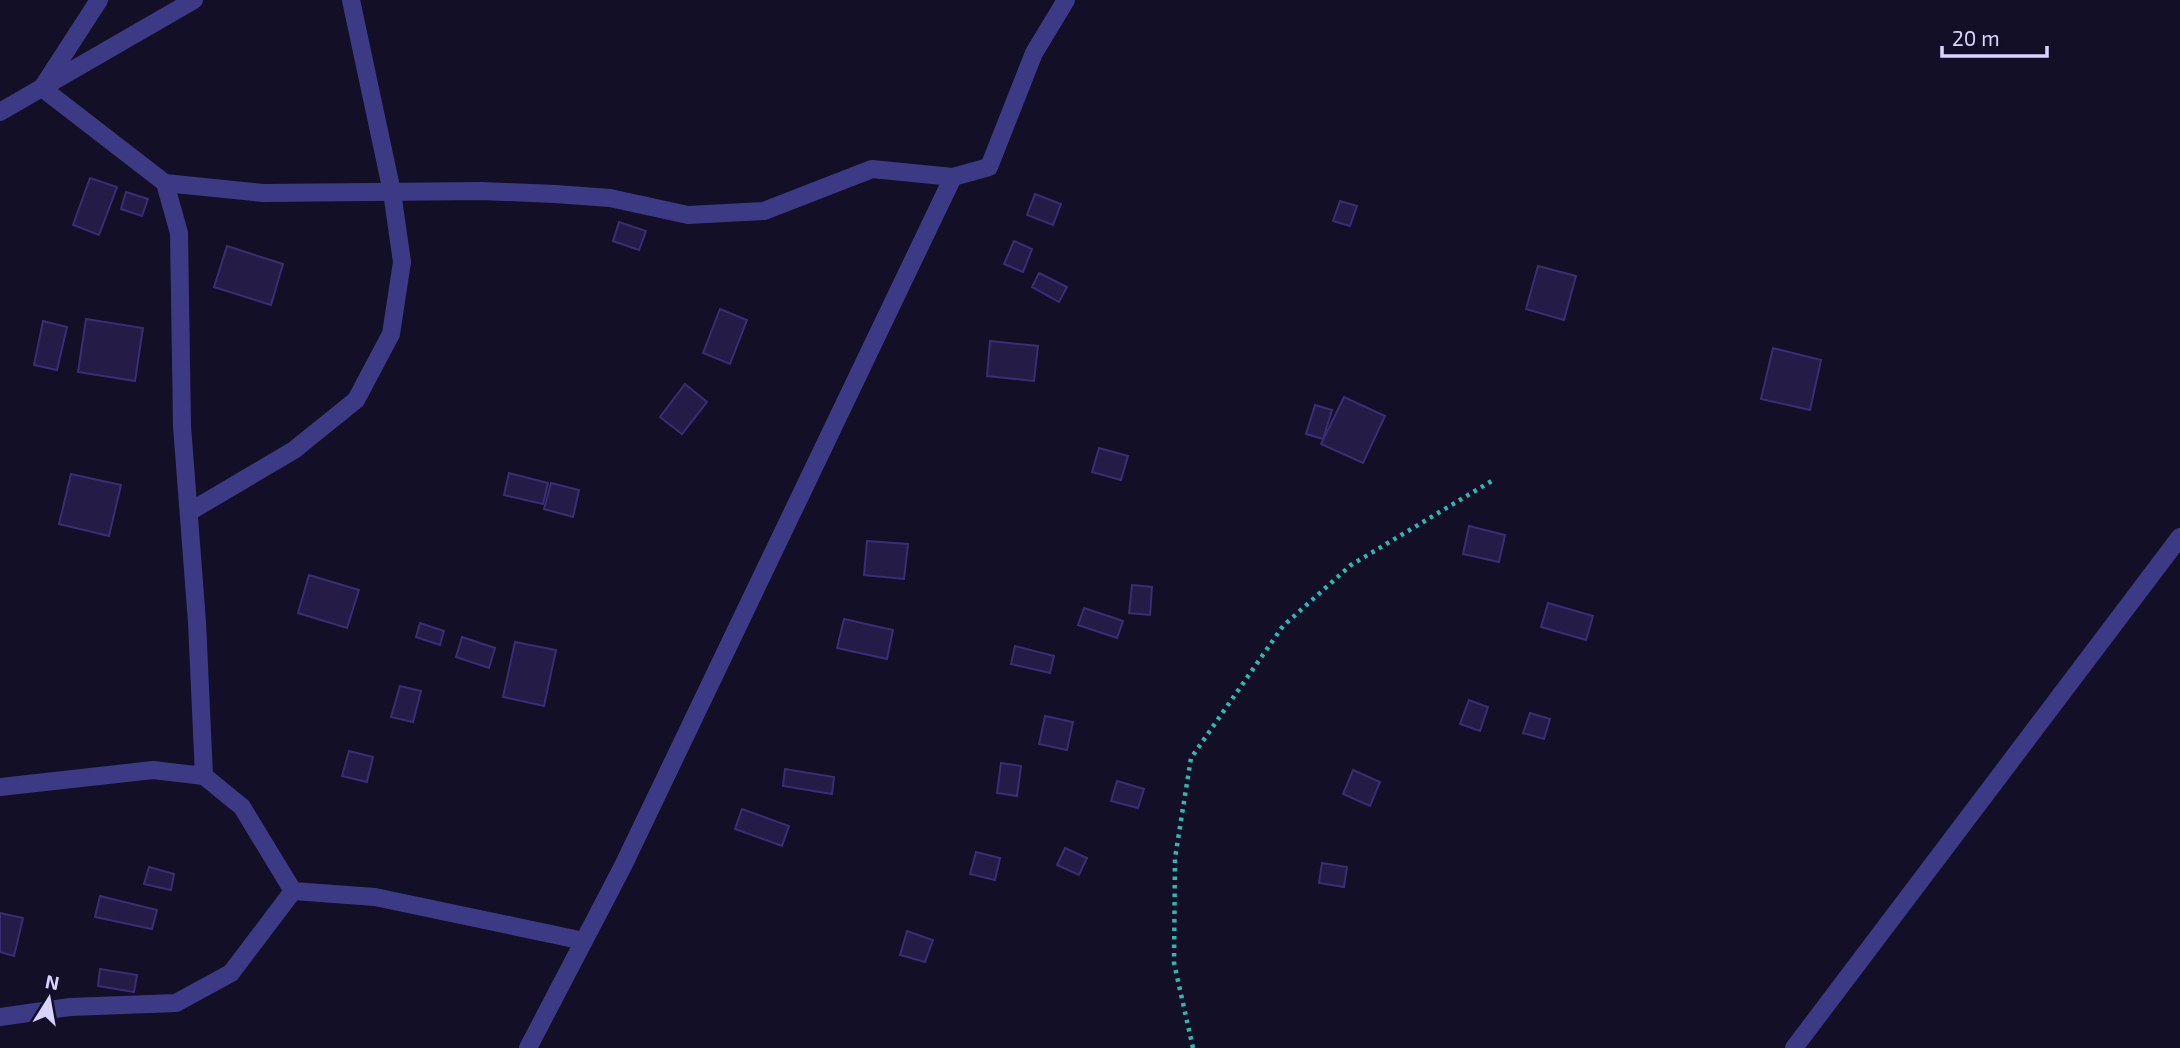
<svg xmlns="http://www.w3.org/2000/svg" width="2180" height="1048" font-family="'Exo 2',sans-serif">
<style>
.building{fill:#241b47;stroke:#3b2d73;stroke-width:2}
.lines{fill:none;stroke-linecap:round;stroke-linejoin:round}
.path{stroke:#2fb8b0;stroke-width:4.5;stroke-dasharray:3.5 5;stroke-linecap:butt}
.minor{stroke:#3d3a85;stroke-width:18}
</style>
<rect width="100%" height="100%" fill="#130f26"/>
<g class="building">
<polygon points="90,178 117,187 99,235 73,225"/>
<polygon points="126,192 148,199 142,216 121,209"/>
<polygon points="1035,194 1061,204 1053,225 1027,215"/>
<polygon points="1340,201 1357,206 1350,226 1333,221"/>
<polygon points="619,222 646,231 639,250 613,241"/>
<polygon points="1014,241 1032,249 1023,272 1004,264"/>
<polygon points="227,246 283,264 271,305 214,287"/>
<polygon points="1538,266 1576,276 1564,320 1526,309"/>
<polygon points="1039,273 1067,287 1059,302 1032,287"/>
<polygon points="720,309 747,320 730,364 703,353"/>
<polygon points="86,319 143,328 135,381 78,372"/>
<polygon points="43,321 67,327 57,370 34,365"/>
<polygon points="990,341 1038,346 1034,381 987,376"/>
<polygon points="1773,348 1821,360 1810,410 1761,399"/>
<polygon points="685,384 707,402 682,434 660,417"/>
<polygon points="1344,397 1385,416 1363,463 1321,444"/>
<polygon points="1315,405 1332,410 1323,439 1306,434"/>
<polygon points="1099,448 1128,456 1121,480 1092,472"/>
<polygon points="509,473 548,483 543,504 504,495"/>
<polygon points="71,474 121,485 109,536 59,524"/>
<polygon points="551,483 579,490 573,517 544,509"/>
<polygon points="1469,526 1505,535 1499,562 1463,554"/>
<polygon points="867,541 908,544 904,579 864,575"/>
<polygon points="309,575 359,590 347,628 298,613"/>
<polygon points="1132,585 1152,587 1150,615 1129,613"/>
<polygon points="1548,603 1593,616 1586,640 1541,627"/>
<polygon points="1084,608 1123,621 1117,638 1078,625"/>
<polygon points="844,619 893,630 887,659 837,648"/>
<polygon points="420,623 444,631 440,645 416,637"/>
<polygon points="462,637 495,648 489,668 456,657"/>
<polygon points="515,642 556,650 544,706 503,697"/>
<polygon points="1015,646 1054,656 1050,673 1011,664"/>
<polygon points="400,686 421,691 413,722 391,717"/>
<polygon points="1469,700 1488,707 1480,731 1460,724"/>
<polygon points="1530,713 1550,719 1544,739 1523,733"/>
<polygon points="1045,716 1073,722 1067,750 1039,744"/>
<polygon points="349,751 373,757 367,782 342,776"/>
<polygon points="1001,763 1021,766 1017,796 997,793"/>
<polygon points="785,769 834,777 832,794 783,786"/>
<polygon points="1353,770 1380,782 1370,806 1343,794"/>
<polygon points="1117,781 1144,789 1138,808 1111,801"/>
<polygon points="742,809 789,826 782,846 735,829"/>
<polygon points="1065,848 1087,858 1079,875 1057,865"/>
<polygon points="976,852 1000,858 995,880 970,874"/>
<polygon points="1322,863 1347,867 1344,887 1319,883"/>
<polygon points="149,867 174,874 171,890 144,884"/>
<polygon points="100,896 157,910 152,929 95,917"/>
<polygon points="0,913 23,918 14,956 0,952"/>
<polygon points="907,931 933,940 925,962 900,955"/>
<polygon points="100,969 137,975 134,992 98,986"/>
</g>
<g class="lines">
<polyline class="path" points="1193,1048 1174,963 1175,858 1191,758 1283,626 1351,565 1495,479"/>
<g class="minor">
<polyline points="99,0 42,88 165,183 179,233 182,426 197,622 204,776"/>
<polyline points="0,112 194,0"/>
<polyline points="165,183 263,193 482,191 555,194 610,198 688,215 764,211 872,169 953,177"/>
<polyline points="189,512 294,450 356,400 391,334 402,262 392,192 351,0"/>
<polyline points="0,787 153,770 204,776 242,807 293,891 375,897 584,941"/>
<polyline points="0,1017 70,1007 176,1003 231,973 293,891"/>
<polyline points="528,1048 623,866 953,177 989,167 1034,53 1066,0"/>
<polyline points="1794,1048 2180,537"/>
</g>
</g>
<g transform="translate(49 999) rotate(11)" stroke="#130f26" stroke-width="5" paint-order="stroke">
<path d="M0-5L12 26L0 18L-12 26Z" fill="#d9d4ff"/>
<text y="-10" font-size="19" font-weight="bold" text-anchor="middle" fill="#d9d4ff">N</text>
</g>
<path d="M1942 46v10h105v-10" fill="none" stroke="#d9d4ff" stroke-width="3.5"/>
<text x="1952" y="46" font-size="21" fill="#d9d4ff" stroke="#130f26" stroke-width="5" paint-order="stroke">20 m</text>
</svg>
